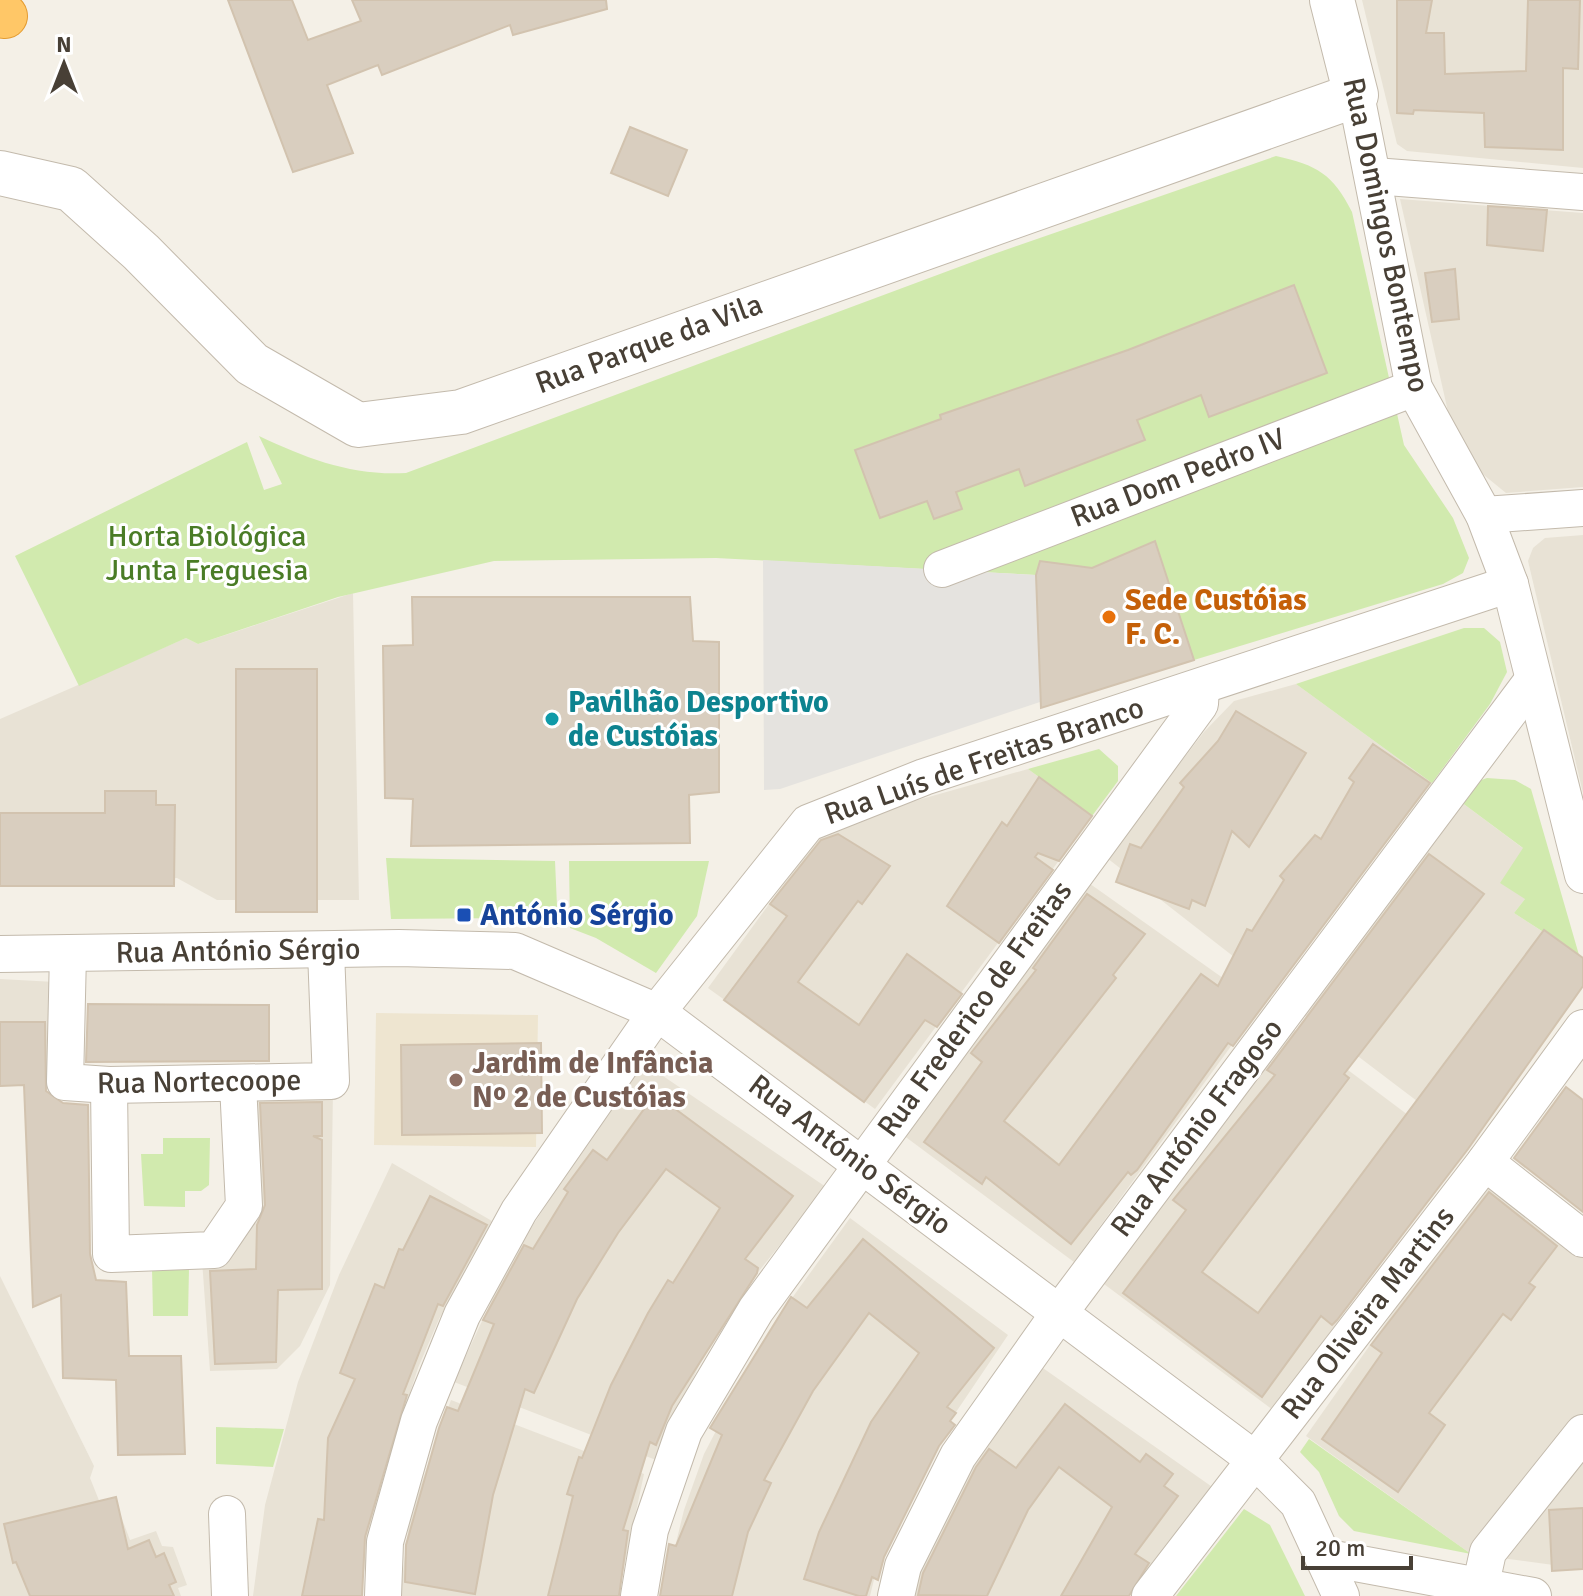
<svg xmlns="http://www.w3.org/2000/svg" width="1583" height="1596" font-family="Signika,sans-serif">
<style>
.residential{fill:#e8e2d5}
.education{fill:#eee5d0}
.green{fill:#d1eaae}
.parking{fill:#e5e3df}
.building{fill:#d9cebf;stroke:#d2c3af;stroke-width:2}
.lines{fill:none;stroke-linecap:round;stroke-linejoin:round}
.minor-casing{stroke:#c3baac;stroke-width:38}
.tertiary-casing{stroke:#c3baac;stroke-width:46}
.motorway-casing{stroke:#e49c31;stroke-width:46}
.minor{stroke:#fff;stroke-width:36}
.tertiary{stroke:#fff;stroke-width:44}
.motorway{stroke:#ffc767;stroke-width:44}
.food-dot{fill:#e8710a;stroke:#fff;stroke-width:3}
.culture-dot{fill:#0f9aa8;stroke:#fff;stroke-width:3}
.transit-dot{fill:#1a4fb4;stroke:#fff;stroke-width:3}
.education-dot{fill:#8d6e63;stroke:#fff;stroke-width:3}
.labels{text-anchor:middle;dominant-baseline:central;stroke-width:6;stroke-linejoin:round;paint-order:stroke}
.street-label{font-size:30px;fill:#484036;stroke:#fff}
.park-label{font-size:30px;fill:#4a7c26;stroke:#fff}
.food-label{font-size:30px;font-weight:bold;fill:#c56008;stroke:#fff;text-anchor:start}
.culture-label{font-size:30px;font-weight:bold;fill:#0d838f;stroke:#fff;text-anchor:start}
.transit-label{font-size:30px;font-weight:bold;fill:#164399;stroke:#fff;text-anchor:start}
.education-label{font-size:30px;font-weight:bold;fill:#785e54;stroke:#fff;text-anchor:start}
</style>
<rect width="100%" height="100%" fill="#f4f0e7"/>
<g class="residential">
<polygon points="1362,0 1583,0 1583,168 1407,151 1397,144"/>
<polygon points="1400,199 1583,213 1583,487 1506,493 1479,471 1451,425"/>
<polygon points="1583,535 1583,793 1528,561 1533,548 1545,538"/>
<polygon points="353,593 359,900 217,900 177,878 0,886 0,719 186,638 198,644"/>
<polygon points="1296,684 1432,783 1274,988 1107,858 1204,732 1234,701"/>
<polygon points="1028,769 1092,816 875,1109 708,988 826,826"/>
<polygon points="1457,799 1524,849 1525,899 1514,913 1583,958 1583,986 1471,1142 1301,1013"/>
<polygon points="1086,881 1261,1005 1074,1262 903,1135"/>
<polygon points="0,979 55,982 49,1083 0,1085"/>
<polygon points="1288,1025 1460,1154 1273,1410 1104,1284"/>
<polygon points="641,1061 826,1187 739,1296 701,1361 656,1460 454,1382 510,1260"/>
<polygon points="333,1090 330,1285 300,1346 277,1369 210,1371 202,1260 233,1248 249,1091"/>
<polygon points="392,1163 492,1221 439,1319 418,1368 385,1470 359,1596 253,1596 265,1505 298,1382 339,1275"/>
<polygon points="1489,1176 1583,1252 1583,1417 1471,1554 1306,1436"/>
<polygon points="850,1218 1008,1335 923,1461 880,1555 870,1596 663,1596 684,1510 704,1454 755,1356 792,1298"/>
<polygon points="0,1276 94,1466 90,1478 100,1503 114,1498 130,1540 156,1531 162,1546 173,1547 187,1585 178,1588 181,1596 0,1596"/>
<polygon points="1040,1366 1218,1491 1128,1596 908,1596 963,1470"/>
<polygon points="451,1400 644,1474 618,1596 400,1596 410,1515"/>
<polygon points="1583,1452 1583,1569 1501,1558"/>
</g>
<polygon class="education" points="376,1013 538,1015 536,1147 374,1145"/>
<g class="green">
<path d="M1276 156C1317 165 1333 174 1352 212L1404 445 1453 518 1469 558 1463 573 1443 584 1194 660 1155 541 1092 568 1036 575 716 558 494 561 338 597 198 644 186 638 79 686 15 556 247 442 264 490 282 484 259 436C308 459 352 476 406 473L991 255Z"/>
<polygon points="1464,628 1484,628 1500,642 1507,672 1490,704 1432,783 1296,684"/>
<polygon points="1099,749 1118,766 1118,781 1092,816 1028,769"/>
<polygon points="1487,778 1515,780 1531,789 1579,955 1514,913 1525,899 1500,883 1523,848 1457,799 1470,784"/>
<polygon points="386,858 555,861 558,928 519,918 391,919"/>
<polygon points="569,861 709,861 697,916 656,973 596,938 570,928"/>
<polygon points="163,1138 210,1138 209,1185 201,1191 185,1191 185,1207 144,1206 141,1154 163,1154"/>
<polygon points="152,1268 189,1269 188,1316 153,1316"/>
<polygon points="216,1427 284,1429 273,1467 216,1464"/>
<polygon points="1309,1439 1471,1554 1354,1531 1339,1516 1319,1472 1300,1452"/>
<polygon points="1244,1509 1270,1525 1305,1596 1176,1596"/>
</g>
<polygon class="parking" points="763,560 1036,575 1040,702 780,789 764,790"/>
<g class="building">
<polygon points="228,0 292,0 308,40 361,21 352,0 606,0 607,9 513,35 510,25 382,75 378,65 327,85 353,153 293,172"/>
<polygon points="1397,0 1432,0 1426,33 1444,33 1445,74 1526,71 1528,0 1580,0 1578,69 1563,68 1563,150 1485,147 1484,113 1414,110 1413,114 1397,113"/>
<polygon points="630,127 687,150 668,196 611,173"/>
<polygon points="1488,206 1547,210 1543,251 1487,245"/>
<polygon points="1455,269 1459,319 1432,322 1425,273"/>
<polygon points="1294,285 1327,373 1209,417 1201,395 1137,420 1145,440 1025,486 1019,469 956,492 962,509 934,519 927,501 880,518 855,450 941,419 940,415 1128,350"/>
<polygon points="1155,541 1194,660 1041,708 1036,575 1040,561 1092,568"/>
<polygon points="412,597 690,597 693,641 719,642 719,792 689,795 690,843 411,846 413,799 385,798 383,646 413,645"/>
<rect x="236" y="669" width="81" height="243"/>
<polygon points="1236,711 1306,753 1249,847 1232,831 1205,906 1192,900 1189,909 1116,882 1130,844 1141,848 1184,787 1180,783 1218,741"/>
<polygon points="1373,744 1430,783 1233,1046 1228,1043 1137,1170 1131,1175 1128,1172 1071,1244 986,1177 982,1184 924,1142 982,1062 971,1053 1036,970 1033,968 1087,894 1145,934 1113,975 1116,978 1004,1121 1059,1165 1201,974 1218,986 1247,929 1252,931 1284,880 1280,876 1315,835 1321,839 1354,782 1349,778"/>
<polygon points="1039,777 1092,816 1059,861 1038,853 1035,857 1053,870 999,943 947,906 1002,822 1007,826"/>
<polygon points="105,791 156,791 156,805 175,805 174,886 0,886 0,813 105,813"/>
<polygon points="838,834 890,866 862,904 858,901 798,982 859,1025 907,954 962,994 937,1027 925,1020 864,1102 724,1000 787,916 770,904 821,840"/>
<polygon points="1429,854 1484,894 1344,1074 1349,1078 1202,1272 1258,1313 1544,930 1583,958 1583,986 1468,1149 1337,1320 1332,1325 1321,1316 1262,1397 1123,1293 1186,1210 1173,1200 1275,1075 1267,1070"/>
<polygon points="88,1004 269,1005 269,1061 86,1062"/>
<polygon points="0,1022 45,1022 46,1091 63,1103 88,1105 90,1254 96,1280 126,1282 129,1356 181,1356 185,1454 118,1455 116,1380 63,1378 61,1295 33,1307 24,1085 0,1086"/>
<polygon points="541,1043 542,1133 402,1135 401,1045"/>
<polygon points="1566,1087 1583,1100 1583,1212 1514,1158"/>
<polygon points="655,1094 793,1196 745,1259 758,1268 757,1273 672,1406 656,1445 650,1442 623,1530 628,1531 619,1596 548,1596 573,1496 567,1494 579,1457 582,1458 611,1385 648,1313 668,1280 673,1283 720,1208 666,1169 618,1233 577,1299 534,1393 525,1389 493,1495 475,1594 405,1582 406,1545 439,1428 447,1407 458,1411 494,1324 483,1320 524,1245 533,1249 568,1192 564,1189 593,1150 607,1160"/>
<polygon points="322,1102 322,1136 313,1136 322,1140 322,1289 278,1290 276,1362 215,1364 210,1271 256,1269 257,1225 265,1205 260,1103"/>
<polygon points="1489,1192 1557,1246 1529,1283 1535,1287 1511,1320 1503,1314 1429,1413 1445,1425 1398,1492 1322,1439 1382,1353 1371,1345"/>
<polygon points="430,1196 487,1225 443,1306 438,1304 403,1394 407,1395 365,1537 362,1596 302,1596 318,1519 324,1520 328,1438 355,1379 340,1373 375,1284 384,1288 399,1249 403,1250"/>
<polygon points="863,1239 994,1348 947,1407 956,1413 950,1421 955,1425 939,1446 884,1557 878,1580 872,1577 866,1596 859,1596 804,1579 819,1532 871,1422 919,1353 869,1313 813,1391 764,1480 771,1483 748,1532 732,1596 660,1596 669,1544 676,1546 722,1435 710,1428 791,1297 807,1308"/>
<polygon points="1065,1404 1140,1462 1146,1454 1173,1474 1164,1486 1178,1496 1135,1554 1149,1563 1129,1596 1061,1596 1112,1507 1059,1467 1028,1510 987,1596 918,1595 923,1573 976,1467 989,1449 1016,1468"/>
<polygon points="116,1497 128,1549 149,1540 156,1557 164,1553 176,1582 169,1585 174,1596 30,1596 16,1562 13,1563 4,1524"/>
<polygon points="1583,1508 1583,1569 1552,1571 1549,1510"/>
</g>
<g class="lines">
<defs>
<g id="minor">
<polyline points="1356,95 1414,388 1484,515 1510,584 1583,875"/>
<polyline points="1374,176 1583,192"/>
<polyline points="1484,515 1583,508"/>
<polyline points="942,569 1414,388"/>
<polyline points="0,954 399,948 515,951 657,1012 1254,1459 1298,1503 1341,1596"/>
<polyline points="68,954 65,1082 109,1085 331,1081 326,951"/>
<polyline points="109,1085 111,1254 214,1250 244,1206 238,1084"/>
<polyline points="1485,1162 1583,1239"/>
<polyline points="227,1514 230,1596"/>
<polyline points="1323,1557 1533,1596"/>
<polyline points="1480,1588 1488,1552 1583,1433"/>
<polyline points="383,1596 385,1542 419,1421 462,1315 519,1211 657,1012 808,823 924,777 1510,584"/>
<polyline points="639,1596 650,1530 684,1431 756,1310 1200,704 1201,687"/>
<polyline points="896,1596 903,1566 958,1456 1060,1312 1533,680"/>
<polyline points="1150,1596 1485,1162 1583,1028"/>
</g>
<polyline id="tertiary" points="0,173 71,189 141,252 252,364 358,425 461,412 1356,95 1332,0"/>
<polyline id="motorway" points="0,13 5,16"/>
</defs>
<use href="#minor" class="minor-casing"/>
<use href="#tertiary" class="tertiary-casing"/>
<use href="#motorway" class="motorway-casing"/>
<use href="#minor" class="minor"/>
<use href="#tertiary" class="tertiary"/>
<use href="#motorway" class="motorway"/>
</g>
<circle class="food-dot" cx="1109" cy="617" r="8"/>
<circle class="culture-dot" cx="552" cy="719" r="8"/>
<rect class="transit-dot" x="456" y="907" width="16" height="16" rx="4"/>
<circle class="education-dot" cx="456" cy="1080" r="8"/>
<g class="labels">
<g class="street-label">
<text transform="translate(1386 235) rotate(78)">Rua Domingos Bontempo</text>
<text transform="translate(649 344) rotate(-20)">Rua Parque da Vila</text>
<text transform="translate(1178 478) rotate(-21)">Rua Dom Pedro IV</text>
<text transform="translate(984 761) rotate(-19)">Rua Luís de Freitas Branco</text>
<text transform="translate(238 951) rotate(-1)">Rua António Sérgio</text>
<text transform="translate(975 1009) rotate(-54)">Rua Frederico de Freitas</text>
<text transform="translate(199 1082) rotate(-1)">Rua Nortecoope</text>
<text transform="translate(1197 1128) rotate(-53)">Rua António Fragoso</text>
<text transform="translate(850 1155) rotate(37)">Rua António Sérgio</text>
<text transform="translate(1368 1313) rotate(-52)">Rua Oliveira Martins</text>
</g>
<g class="park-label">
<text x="207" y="536">Horta Biológica<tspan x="207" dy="34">Junta Freguesia</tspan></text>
</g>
<g class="food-label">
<text x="1125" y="600">Sede Custóias<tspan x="1125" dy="34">F. C.</tspan></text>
</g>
<g class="culture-label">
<text x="568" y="702">Pavilhão Desportivo<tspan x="568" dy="34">de Custóias</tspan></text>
</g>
<g class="transit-label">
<text x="480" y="915">António Sérgio</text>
</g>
<g class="education-label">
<text x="472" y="1063">Jardim de Infância<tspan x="472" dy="34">Nº 2 de Custóias</tspan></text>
</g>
</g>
<g transform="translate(64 64)" stroke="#ffffff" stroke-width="6" paint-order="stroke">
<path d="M0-6L14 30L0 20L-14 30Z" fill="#484036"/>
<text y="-12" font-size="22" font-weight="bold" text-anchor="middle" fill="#484036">N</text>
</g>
<path d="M1303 1556v12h108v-12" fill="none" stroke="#484036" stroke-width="4"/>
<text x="1315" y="1556" font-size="24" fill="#484036" stroke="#ffffff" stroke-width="6" paint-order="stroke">20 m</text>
</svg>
